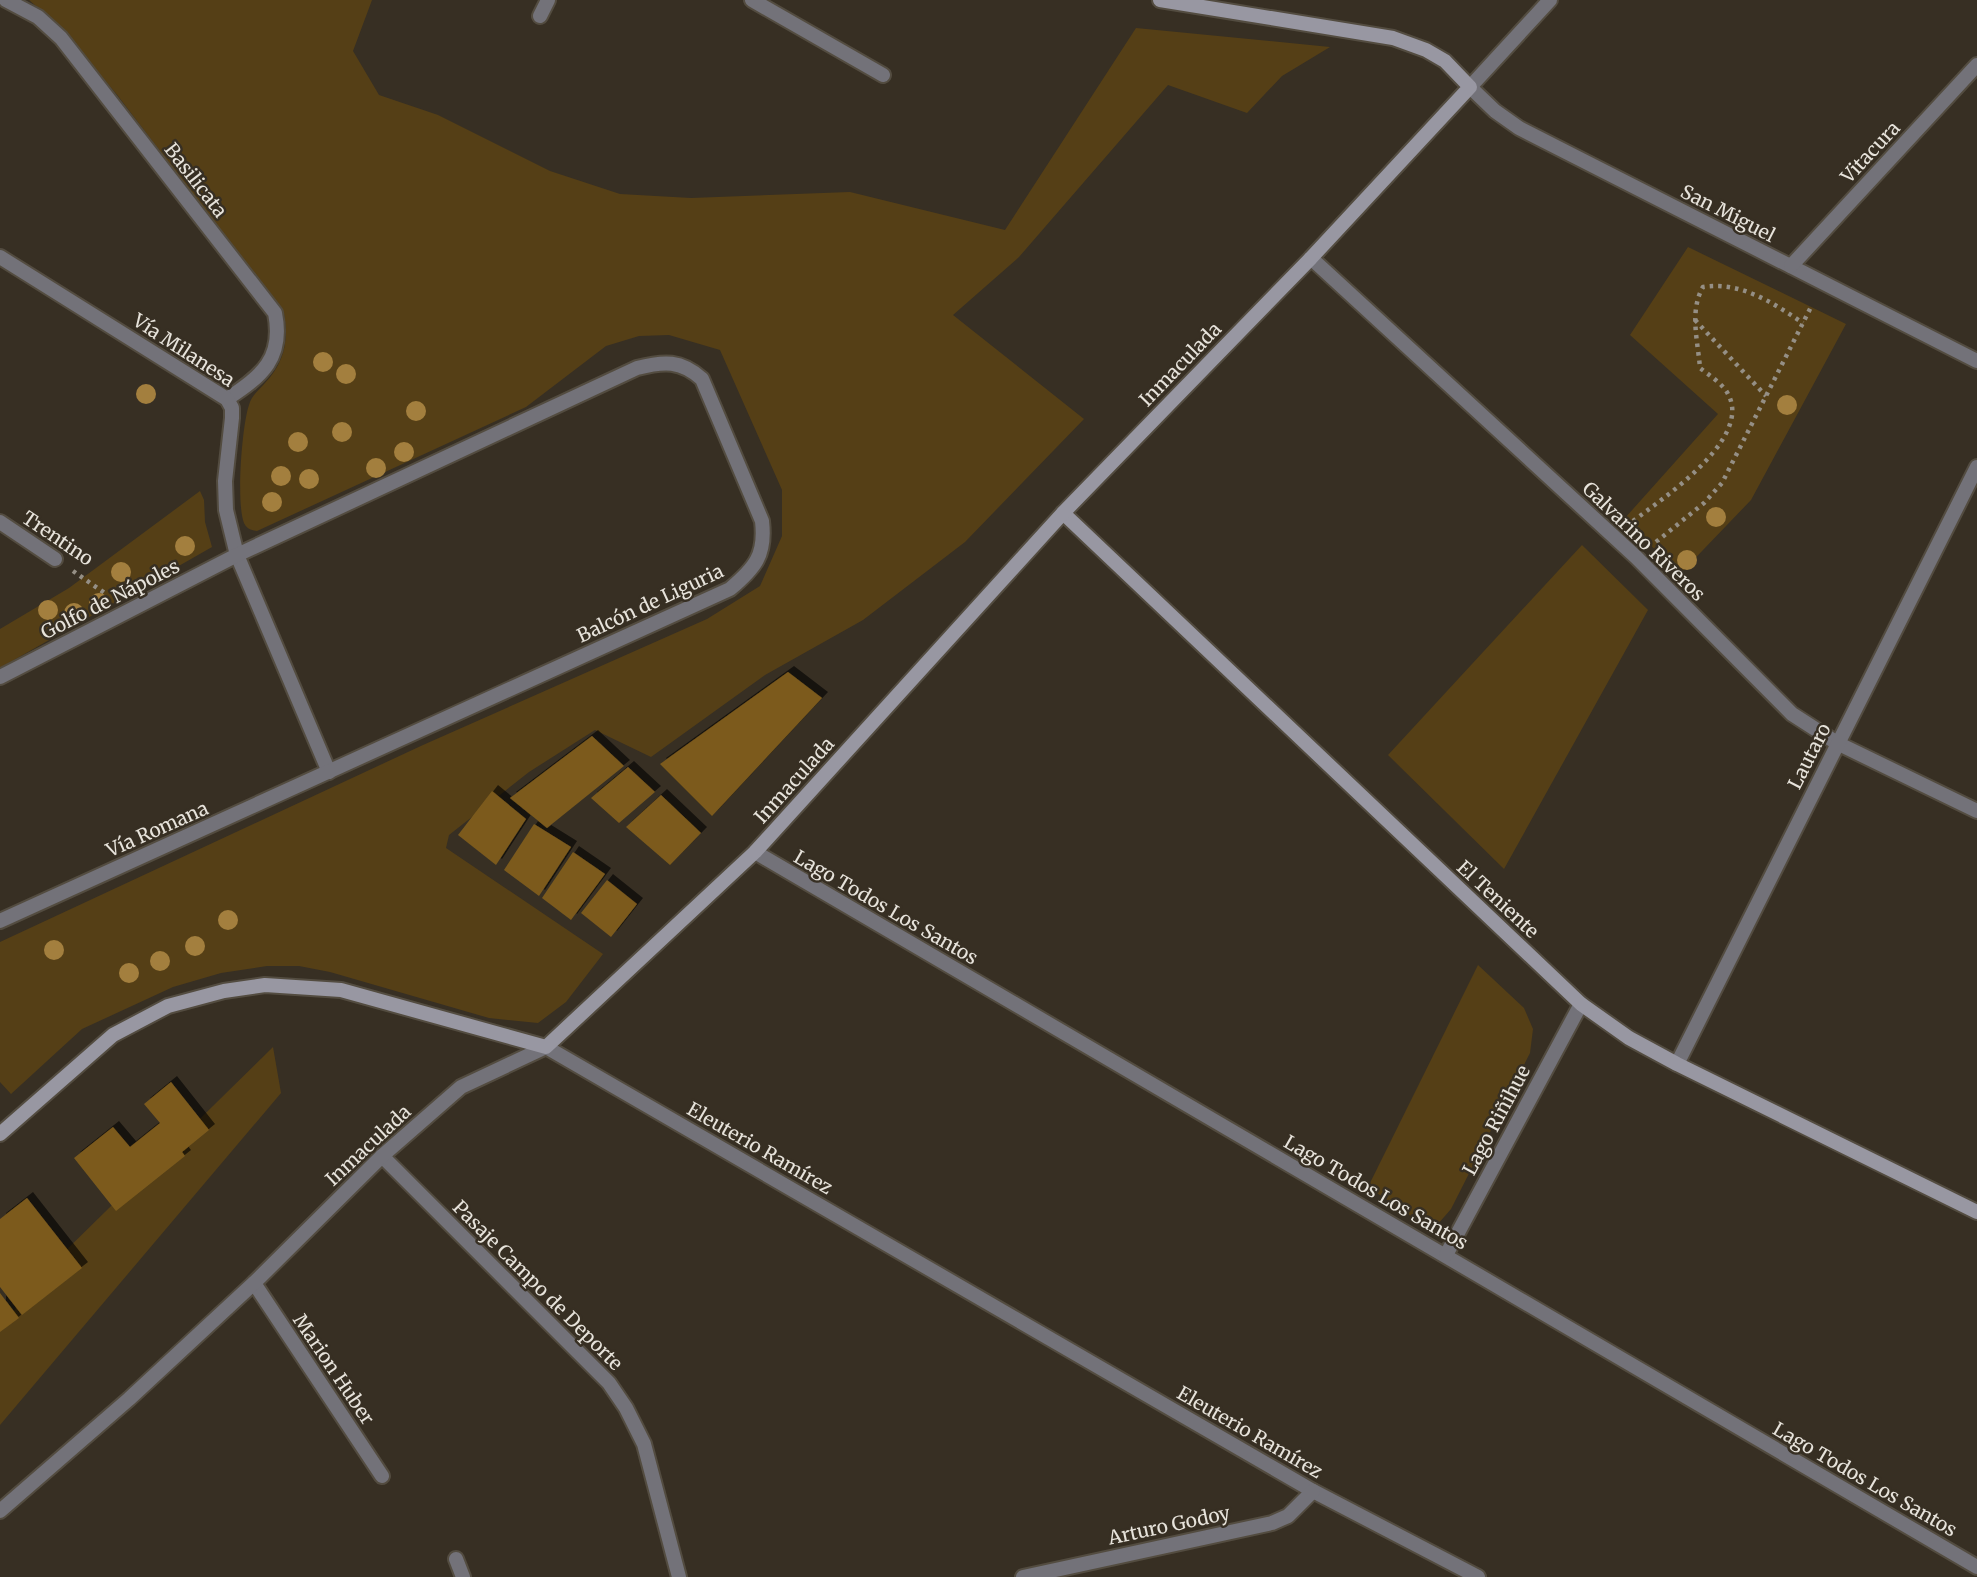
<svg xmlns="http://www.w3.org/2000/svg" width="1977" height="1577" font-family="Merriweather,serif">
<style>
.green{fill:#553f16}
.building{fill:#7b5a1d;filter:url(#shadow)}
.lines{fill:none;stroke-linecap:round;stroke-linejoin:round}
.street-casing{stroke:#534c40;stroke-width:18}
.secondary-casing{stroke:#534c40;stroke-width:18}
.path{stroke:#958f85;stroke-width:4.5;stroke-dasharray:3.5 5;stroke-linecap:butt}
.street{stroke:#737279;stroke-width:14}
.secondary{stroke:#9897a2;stroke-width:14}
.tree{fill:#a37f3e}
.labels{text-anchor:middle;dominant-baseline:central;stroke-width:5;stroke-linejoin:round;paint-order:stroke}
.street-label{font-size:19px;fill:#e7e3db;stroke:#372f23}
</style>
<defs>
<filter id="shadow"><feDropShadow dx="6" dy="-6" stdDeviation="0" flood-color="#0009"/></filter>
</defs>
<rect width="100%" height="100%" fill="#372f23"/>
<g class="green">
<path d="M29 0H372L353 51 379 95 438 115 550 171 620 194 691 198 850 192 1005 230 1136 28 1330 47 1282 76 1247 113 1168 85 1019 257 953 315 1084 419 965 542 863 620 765 675 651 757 595 730 529 772 449 835 446 848 603 954 566 1002 538 1023 489 1018 330 972 299 966H267L221 973 173 987 82 1029 11 1094 0 1082V942L423 745 707 619 760 586 782 536V490L720 350 669 335 639 336 606 346 526 407 257 531C251 530 247 529 244 523 236 503 242 425 249 405 251 396 259 390 265 383 284 363 289 341 284 314L118 96 62 29Z"/>
<polygon points="1688,247 1846,324 1751,500 1679,575 1625,518 1718,414 1630,335"/>
<polygon points="200,491 204,500 205,522 212,547 0,668 0,629 69,588"/>
<polygon points="1582,545 1648,610 1504,869 1388,755"/>
<polygon points="1478,965 1524,1008 1533,1029 1530,1053 1451,1209 1438,1224 1424,1225 1368,1187"/>
<polygon points="273,1047 281,1093 0,1425 0,1328 53,1263"/>
</g>
<g class="building">
<polygon points="788,672 822,698 712,816 660,764"/>
<polygon points="592,736 624,766 547,828 510,798"/>
<polygon points="628,767 655,792 619,823 591,798"/>
<polygon points="492,791 526,819 496,865 458,835"/>
<polygon points="661,795 701,833 670,865 626,827"/>
<polygon points="534,824 571,847 539,896 504,870"/>
<polygon points="573,852 605,874 571,920 542,898"/>
<polygon points="607,880 637,904 611,937 581,913"/>
<polygon points="171,1082 209,1130 182,1152 185,1156 116,1211 74,1158 113,1127 130,1147 160,1123 144,1104"/>
<polygon points="27,1198 82,1268 22,1315 0,1287 0,1219"/>
<polygon points="0,1293 19,1318 0,1332"/>
</g>
<g class="lines">
<defs>
<g id="street">
<path d="M6 0 38 17 61 38 275 313C284 358 262 376 227 399"/>
<polyline points="752,0 883,75"/>
<polyline points="1550,0 1470,87 1495,111 1519,128 1977,361"/>
<polyline points="540,16 548,0"/>
<polyline points="0,257 227,399 232,408 232,418 225,481 226,510 237,555 329,772"/>
<polyline points="1311,258 1636,557 1792,714 1837,743 1977,811"/>
<polyline points="1791,266 1977,65"/>
<polyline points="0,522 55,559"/>
<path d="M0 677 237 555 637 368C664 361 681 360 702 379L762 521C766 555 755 568 730 589L0 921"/>
<polyline points="755,852 1977,1567"/>
<polyline points="1677,1064 1977,467"/>
<polyline points="382,1156 609,1383 626,1408 644,1444 679,1577"/>
<polyline points="1446,1255 1581,1004"/>
<polyline points="254,1283 382,1476"/>
<polyline points="0,1511 129,1399 254,1283 382,1156 461,1087 546,1047 1313,1491 1478,1577"/>
<polyline points="456,1559 463,1577"/>
<polyline points="1023,1577 1272,1523 1288,1516 1313,1491"/>
</g>
<g id="secondary">
<polyline points="1063,513 1581,1004 1629,1038 1677,1064 1977,1212"/>
<polyline points="0,1134 113,1035 168,1006 224,991 265,985 341,990 546,1047 755,852 1063,513 1311,258 1470,87 1445,61 1426,50 1393,38 1160,0"/>
</g>
</defs>
<use href="#street" class="street-casing"/>
<use href="#secondary" class="secondary-casing"/>
<g class="path">
<polyline points="1695,320 1766,396"/>
<path d="M1633 521C1662 499 1753 439 1728 394 1723 384 1709 375 1700 368 1698 342 1689 311 1703 287 1741 281 1773 303 1803 323"/>
<polyline points="1656,542 1704,503 1722,483 1812,305"/>
<polyline points="73,571 106,594"/>
</g>
<use href="#street" class="street"/>
<use href="#secondary" class="secondary"/>
</g>
<g class="tree">
<circle cx="323" cy="362" r="10"/>
<circle cx="346" cy="374" r="10"/>
<circle cx="146" cy="394" r="10"/>
<circle cx="1787" cy="405" r="10"/>
<circle cx="416" cy="411" r="10"/>
<circle cx="342" cy="432" r="10"/>
<circle cx="298" cy="442" r="10"/>
<circle cx="404" cy="452" r="10"/>
<circle cx="376" cy="468" r="10"/>
<circle cx="281" cy="476" r="10"/>
<circle cx="309" cy="479" r="10"/>
<circle cx="272" cy="502" r="10"/>
<circle cx="1716" cy="517" r="10"/>
<circle cx="185" cy="546" r="10"/>
<circle cx="1687" cy="560" r="10"/>
<circle cx="121" cy="572" r="10"/>
<circle cx="99" cy="603" r="10"/>
<circle cx="48" cy="610" r="10"/>
<circle cx="74" cy="613" r="10"/>
<circle cx="228" cy="920" r="10"/>
<circle cx="195" cy="946" r="10"/>
<circle cx="54" cy="950" r="10"/>
<circle cx="160" cy="961" r="10"/>
<circle cx="129" cy="973" r="10"/>
</g>
<g class="labels">
<g class="street-label">
<text transform="translate(1870 152) rotate(-47)">Vitacura</text>
<text transform="translate(196 180) rotate(52)">Basilicata</text>
<text transform="translate(1728 213) rotate(27)">San Miguel</text>
<text transform="translate(184 350) rotate(33)">Vía Milanesa</text>
<text transform="translate(1180 364) rotate(-46)">Inmaculada</text>
<text transform="translate(58 538) rotate(34)">Trentino</text>
<text transform="translate(1644 541) rotate(44)">Galvarino Riveros</text>
<text transform="translate(110 599) rotate(-27)">Golfo de Nápoles</text>
<text transform="translate(650 603) rotate(-25)">Balcón de Liguria</text>
<text transform="translate(1809 756) rotate(-63)">Lautaro</text>
<text transform="translate(794 780) rotate(-48)">Inmaculada</text>
<text transform="translate(157 829) rotate(-24)">Vía Romana</text>
<text transform="translate(1498 899) rotate(43)">El Teniente</text>
<text transform="translate(886 907) rotate(30)">Lago Todos Los Santos</text>
<text transform="translate(1496 1120) rotate(-62)">Lago Riñihue</text>
<text transform="translate(368 1145) rotate(-43)">Inmaculada</text>
<text transform="translate(760 1148) rotate(30)">Eleuterio Ramírez</text>
<text transform="translate(1376 1192) rotate(30)">Lago Todos Los Santos</text>
<text transform="translate(538 1285) rotate(45)">Pasaje Campo de Deporte</text>
<text transform="translate(334 1369) rotate(56)">Marion Huber</text>
<text transform="translate(1250 1432) rotate(30)">Eleuterio Ramírez</text>
<text transform="translate(1865 1479) rotate(30)">Lago Todos Los Santos</text>
<text transform="translate(1169 1525) rotate(-12)">Arturo Godoy</text>
</g>
</g>
</svg>
